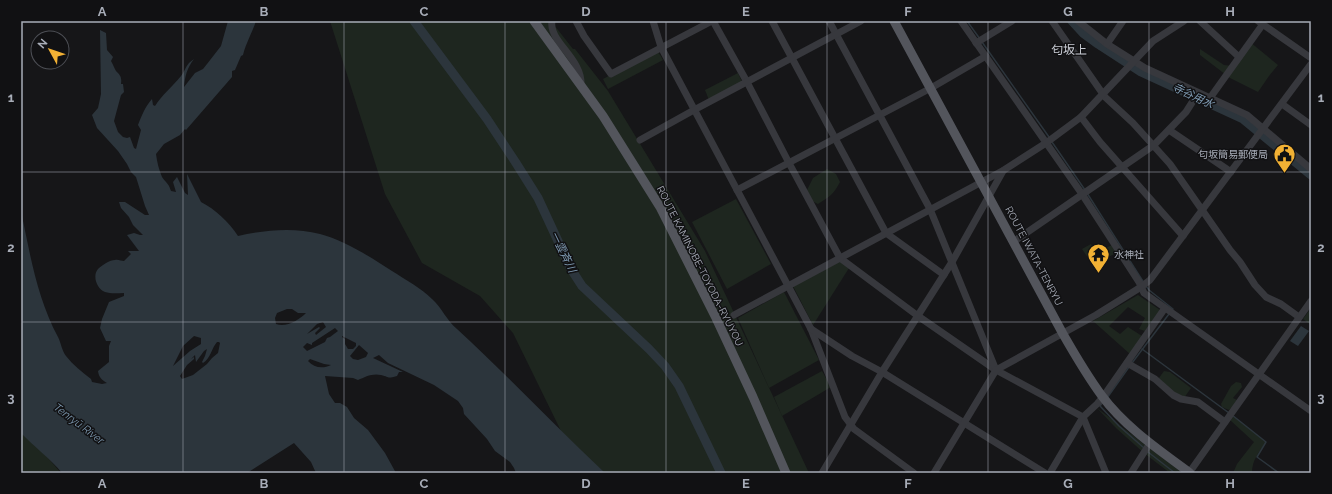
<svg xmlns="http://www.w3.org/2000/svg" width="1332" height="494" font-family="Raleway,'Noto Sans JP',sans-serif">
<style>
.green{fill:#1e261f}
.water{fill:#2c353c;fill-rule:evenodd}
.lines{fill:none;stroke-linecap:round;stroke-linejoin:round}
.stream{stroke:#2c353c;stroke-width:1.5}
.river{stroke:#2c353c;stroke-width:9}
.minor{stroke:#37383d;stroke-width:7}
.major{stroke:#53555c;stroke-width:9}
.grid{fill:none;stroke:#a8adb8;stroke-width:1;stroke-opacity:0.55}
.labels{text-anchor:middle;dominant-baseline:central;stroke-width:3;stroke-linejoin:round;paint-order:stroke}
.poi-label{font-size:10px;fill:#a8adb8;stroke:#111113;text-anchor:end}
.street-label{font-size:10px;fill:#a8adb8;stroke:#111113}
.water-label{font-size:11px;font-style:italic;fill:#7f9bb3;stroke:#111113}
.quarter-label{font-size:12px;fill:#c9ccd4;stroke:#111113}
.neatline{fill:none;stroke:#a8adb8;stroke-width:1.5}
.grid-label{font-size:13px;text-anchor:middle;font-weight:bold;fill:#a8adb8}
</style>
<rect width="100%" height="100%" fill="#161618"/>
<g class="green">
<polygon points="330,21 551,21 573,49 575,49 608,91 705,251 809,473 602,473 561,431 513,333 480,296 422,263 385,194"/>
<polygon points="1065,21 1078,21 1102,44 1099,50"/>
<polygon points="1250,42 1278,65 1269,76 1258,92 1230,78 1200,55 1200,49 1224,65 1233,66"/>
<polygon points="657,50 663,60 608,89 603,79"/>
<polygon points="738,73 742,82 709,100 705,90"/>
<path d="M827 169 836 174 840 182C834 194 829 197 818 204L812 201 807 190 813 178Z"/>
<polygon points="736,199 771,264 727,289 692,222"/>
<polygon points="1091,244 1096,253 1112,245 1116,253 1093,265 1082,249"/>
<polygon points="841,261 849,268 813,325 793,286"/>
<polygon points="784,292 819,360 769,388 738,318"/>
<polygon points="1138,295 1160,310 1145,331 1139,329 1145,318 1128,307 1109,326 1120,334 1128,327 1145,338 1130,354 1093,321"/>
<polygon points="1311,308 1311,325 1303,319"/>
<polygon points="822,371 831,387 782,416 774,397"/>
<polygon points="1164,371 1170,372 1191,388 1184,398 1178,398 1159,378"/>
<polygon points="1236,382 1241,383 1242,387 1233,398 1237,400 1232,407 1229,410 1222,407 1221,404 1231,386"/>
<polygon points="1097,408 1177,469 1182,473 1170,473 1144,453 1116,428"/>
<path d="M1233 416 1266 442C1259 452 1252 460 1252 473H1233L1237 464 1254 442 1230 420Z"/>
<polygon points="21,427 61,473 21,473"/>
</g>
<g class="water">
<path d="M228 21H256C252 33 246 43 243 55L241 56 235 70 232 71V77L186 130 185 129 180 135 164 144 156 154C157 162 159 170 162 177 166 183 168 182 171 191L176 192 173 182 177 177 185 193 188 195 187 174 201 202C215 209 229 222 238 236 265 230 293 227 320 234 344 240 372 258 392 271 406 280 421 288 432 299 442 308 447 321 457 329 508 376 555 426 605 473H516L514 468 510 462 495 451 487 439 464 414 463 408 458 401 434 385 388 363 379 355 373 358 403 372H399L397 376C386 379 390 377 381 375 372 373 365 377 358 380L353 378 325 376 329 394 335 403H340L347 407 354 418 368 430 385 453 396 473H316L311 462 294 443 247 473H62C50 458 34 447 21 433V211C30 254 37 298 58 337 61 343 62 351 66 356 73 365 82 372 91 379L92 382 102 384 107 383C102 380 99 378 98 371L109 362V346L111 341H106L100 328 102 319 109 302 124 296V293C118 293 111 294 105 292 97 289 92 276 98 269 102 265 110 260 115 260 118 259 121 261 124 261L131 254 128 251H139L127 235 134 233 140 235H143L133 225 129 217 121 208 119 202H125L145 215H149L145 206 136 177 131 172 127 164 118 151 97 128 92 115 98 108 101 94 100 30 106 33 107 50 113 57 111 61C113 64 114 68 116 71 120 75 122 77 121 84H123L124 92 121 95 114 121 118 132 123 137 127 138 130 137 134 148 136 149 141 130 138 125C142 115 145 107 152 99L153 105 155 106C162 95 172 87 181 76 187 68 185 65 194 59 187 68 185 76 184 87L195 73 203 69 207 64 221 46ZM287 309H292L298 313H306C299 320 286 328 276 324L275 318 277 313ZM323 322 326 327 316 335 315 333 320 328 319 327 307 334 317 324ZM335 328 338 331 330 337 327 338 325 342 307 351 303 347 307 343 312 345V343ZM194 336 201 338V344L190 351 173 366 183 346ZM342 336 356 343V346L353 349H348L345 344V339L342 337ZM217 342H219L220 343 218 353 212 358 207 364 193 375 182 379 180 376 187 365 194 359V357L191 359 195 355 196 362 204 351 207 349 205 356 202 362 203 363C211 358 211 349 217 342ZM359 345 368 353 366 357 358 360 353 359 350 356ZM310 359 324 364 331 365C323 369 314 368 308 361Z"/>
<polygon points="1301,326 1309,331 1298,346 1290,341"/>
</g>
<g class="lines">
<g class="stream">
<polyline points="967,21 980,39"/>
<polyline points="982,42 1049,137"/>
<polyline points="1052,142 1085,190"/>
<polyline points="1087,193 1144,283"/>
<polyline points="1146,286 1149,290 1173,309"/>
<polyline points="1142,349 1229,413"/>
<polyline points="1132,363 1169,314"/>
<polyline points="1107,398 1129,367"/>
<polyline points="1103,402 1100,406 1119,426 1144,448"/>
<polyline points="1232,415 1266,442 1257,457 1279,473"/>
<polyline points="1148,452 1175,473"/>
</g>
<g class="river">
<polyline points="414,21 487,119 516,163 538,198 571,269 582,286 649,349 665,366 679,386 721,473"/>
<polyline points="1072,21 1083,33 1098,44 1141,72 1243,119 1311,175"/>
</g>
<g class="minor">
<path d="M552 21C548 41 583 59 581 85"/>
<polyline points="576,21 584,36 611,74 712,21"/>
<polyline points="653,21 661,47 811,329 845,417 854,429 914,473"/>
<polyline points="713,21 747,82 789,163 840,258 918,316 996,370 1083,417 1106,473"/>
<polyline points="772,21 886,233 944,275"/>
<polyline points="829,21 930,209 996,370"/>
<polyline points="961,21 1082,194 1139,282 1144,293 1311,411"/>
<polyline points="1052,21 1105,97 1133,123 1170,164 1230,250 1240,262 1255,285 1266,297 1281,304 1299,317"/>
<polyline points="1078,21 1107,44 1145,68 1247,115 1311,169"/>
<polyline points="1200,21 1239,57"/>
<polyline points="1258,21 1311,58"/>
<polyline points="976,43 1012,21"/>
<polyline points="1107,44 1123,21"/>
<polyline points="1210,98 1263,24"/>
<polyline points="1282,104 1311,125"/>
<polyline points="1081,117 1100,142 1183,236"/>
<polyline points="1169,130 1231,172"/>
<polyline points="640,140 694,110 861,21"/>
<polyline points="737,190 931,88 986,56"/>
<polyline points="1013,242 1154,145 1186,112 1193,101"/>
<polyline points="734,315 1004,170 1046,143 1081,117 1153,41 1184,21"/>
<polyline points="811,329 852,356 882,372 1045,473"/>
<polyline points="1127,363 1155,379 1173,395 1181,399 1198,402 1225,422"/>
<polyline points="822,473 882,372 952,262 1003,171"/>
<polyline points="934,473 996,370 1096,315 1141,287 1150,280 1311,64"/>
<polyline points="1050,473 1083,417 1097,404 1103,397 1165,308"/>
<polyline points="1131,473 1150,443"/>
<polyline points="1189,473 1311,301"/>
</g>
<g class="major">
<polyline points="534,21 603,116 660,207 716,318 753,397 786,473"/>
<path d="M894 21 1063 334C1075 355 1088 377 1102 396 1125 427 1159 450 1190 473"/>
</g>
</g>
<path class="grid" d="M183 21V473M344 21V473M505 21V473M666 21V473M827 21V473M988 21V473M1149 21V473M21 172H1311M21 322H1311"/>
<defs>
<symbol id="civic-pin" viewBox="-11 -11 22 30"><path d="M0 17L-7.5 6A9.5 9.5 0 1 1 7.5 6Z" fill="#f2b134" stroke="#111113"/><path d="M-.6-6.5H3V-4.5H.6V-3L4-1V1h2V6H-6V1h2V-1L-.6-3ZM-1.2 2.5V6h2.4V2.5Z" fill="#111"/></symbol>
<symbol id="temple-pin" viewBox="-11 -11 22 30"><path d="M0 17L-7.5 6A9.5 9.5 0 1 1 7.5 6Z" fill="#f2b134" stroke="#111113"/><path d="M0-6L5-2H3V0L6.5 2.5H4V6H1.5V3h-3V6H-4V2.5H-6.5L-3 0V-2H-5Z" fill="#111"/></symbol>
</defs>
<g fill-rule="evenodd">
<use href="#civic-pin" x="1272" y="142" width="25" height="34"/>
<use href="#temple-pin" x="1086" y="242" width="25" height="34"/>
</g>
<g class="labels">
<g class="poi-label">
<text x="1268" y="154">匂坂簡易郵便局</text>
<text x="1114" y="254" text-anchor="start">水神社</text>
</g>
<g class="street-label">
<text transform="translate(1034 256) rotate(62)">ROUTE IWATA-TENRYU</text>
<text transform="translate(700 266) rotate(63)">ROUTE KAMINOBE-TOYODA-RYUYOU</text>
</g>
<g class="water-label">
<text transform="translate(1193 96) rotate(25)">寺谷用水</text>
<text transform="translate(563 252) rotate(64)">一雲斉川</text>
<text transform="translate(79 424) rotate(37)">Tenryū River</text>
</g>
<g class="quarter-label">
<text x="1069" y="50">匂坂上</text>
</g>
</g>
<rect width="1332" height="494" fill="none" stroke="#111113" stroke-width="44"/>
<g transform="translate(50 50) rotate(310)"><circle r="19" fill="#111113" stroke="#4d4f55"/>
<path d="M0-3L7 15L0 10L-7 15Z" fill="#f2b134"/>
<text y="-6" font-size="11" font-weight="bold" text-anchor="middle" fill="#a8adb8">N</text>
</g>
<rect x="22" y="22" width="1288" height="450" class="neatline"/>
<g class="grid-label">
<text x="102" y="16">A</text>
<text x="264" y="16">B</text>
<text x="424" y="16">C</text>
<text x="586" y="16">D</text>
<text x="746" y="16">E</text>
<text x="908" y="16">F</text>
<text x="1068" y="16">G</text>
<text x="1230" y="16">H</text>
<text x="11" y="102">1</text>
<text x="1321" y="102">1</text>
<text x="11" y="252">2</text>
<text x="1321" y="252">2</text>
<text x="11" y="402">3</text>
<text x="1321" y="402">3</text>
<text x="102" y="488">A</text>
<text x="264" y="488">B</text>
<text x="424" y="488">C</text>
<text x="586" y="488">D</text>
<text x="746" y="488">E</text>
<text x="908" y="488">F</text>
<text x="1068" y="488">G</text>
<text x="1230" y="488">H</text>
</g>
</svg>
